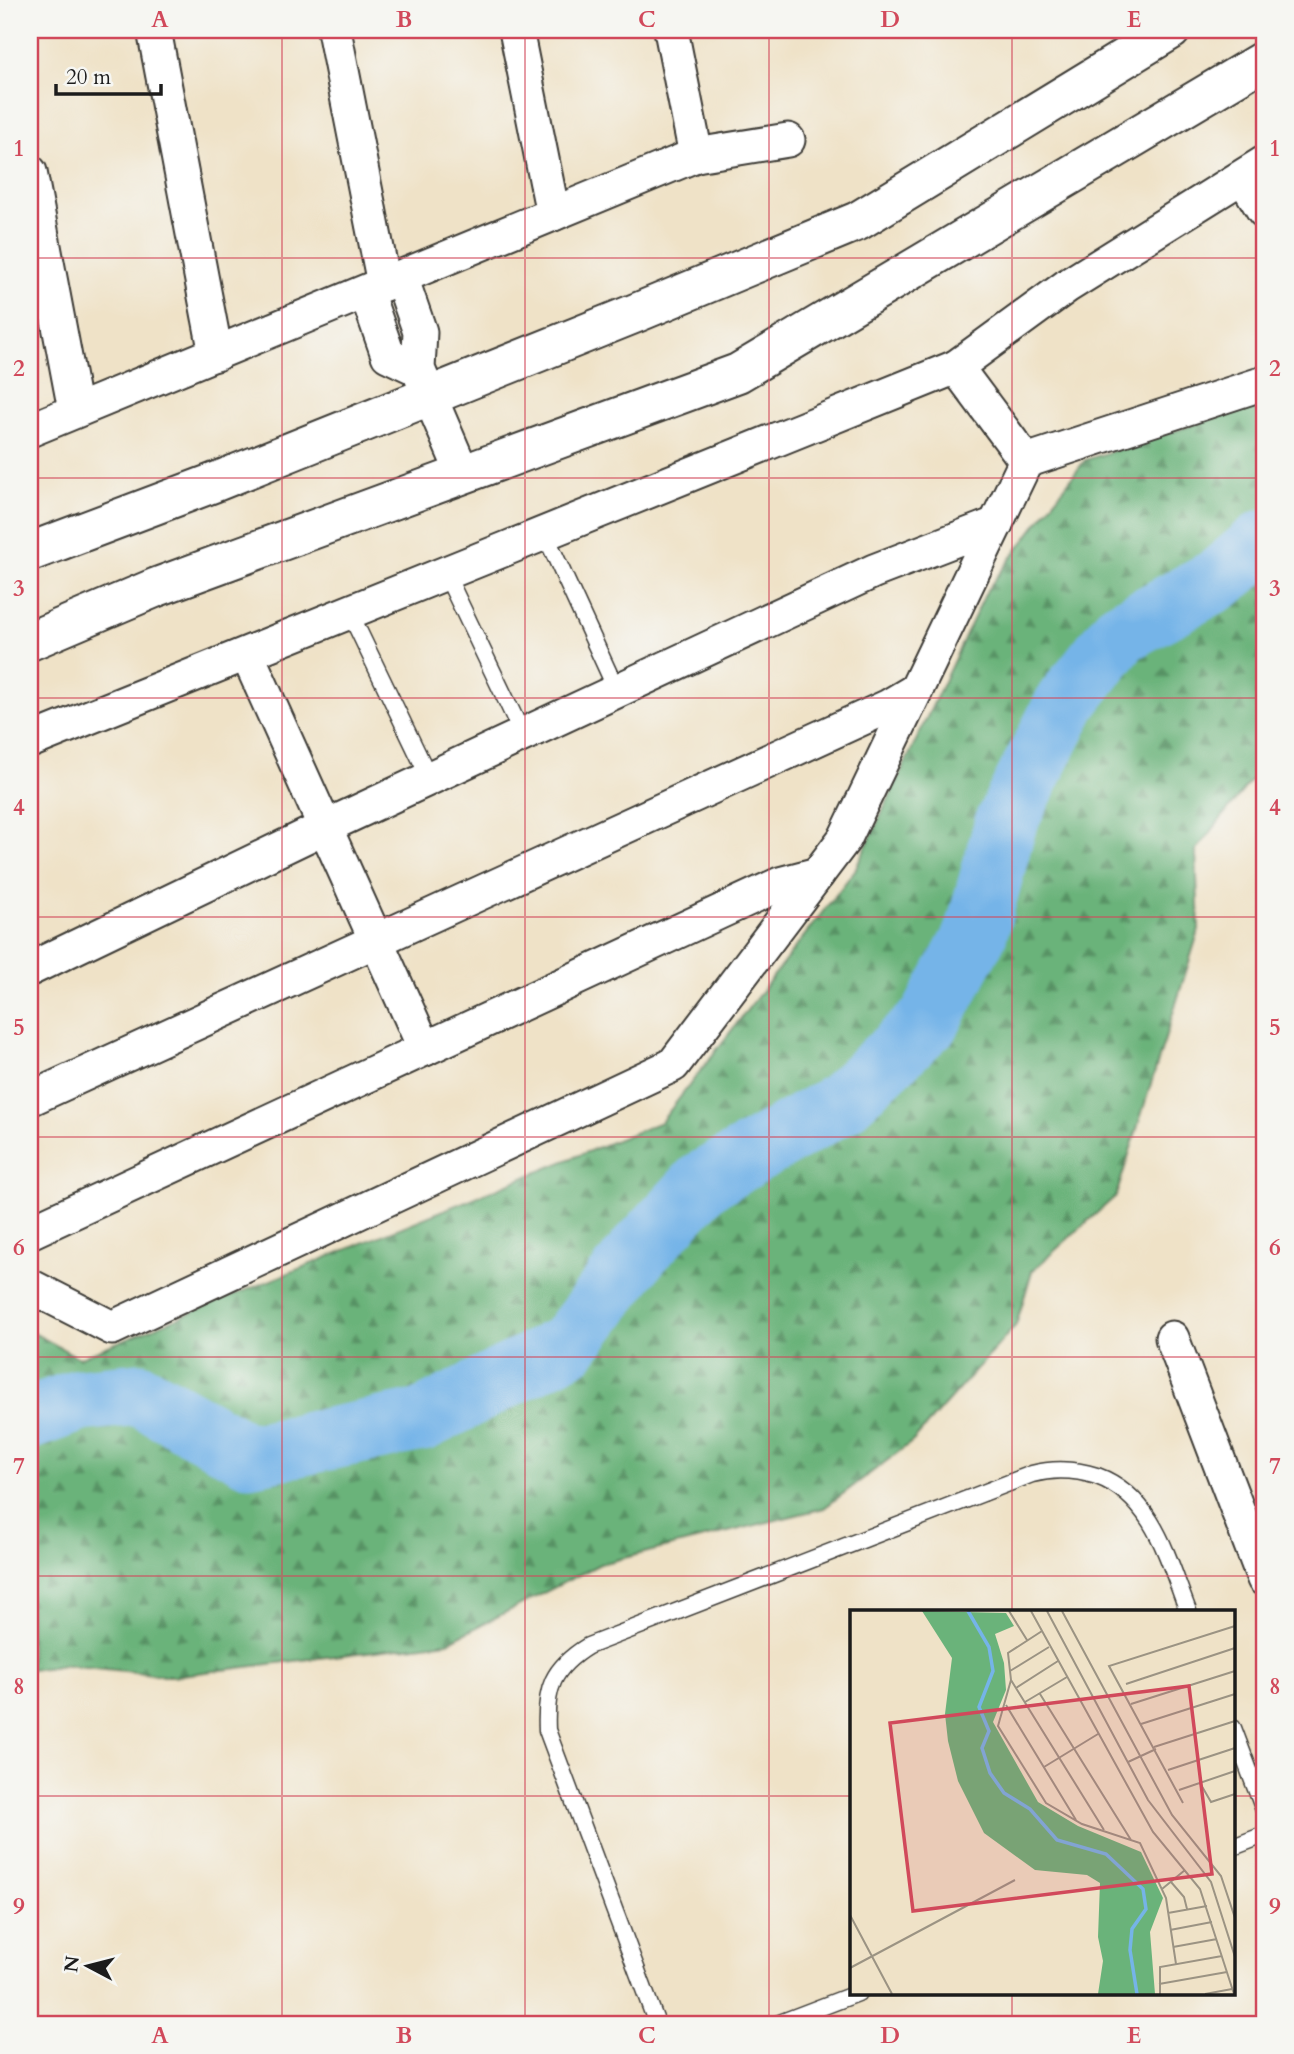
<svg xmlns="http://www.w3.org/2000/svg" width="1294" height="2054" font-family="Cardo,serif">
<style>
.forest{fill:url(#forest-firs);stroke:#43684b;stroke-width:2}
.lines{fill:none;stroke-linecap:round;stroke-linejoin:round}
.river{stroke:#75b4e8;stroke-width:63}
.service-casing{stroke:#3c3a36;stroke-width:19}
.minor-casing{stroke:#3c3a36;stroke-width:37}
.tertiary-casing{stroke:#3c3a36;stroke-width:42}
.service{stroke:#fff;stroke-width:16}
.minor{stroke:#fff;stroke-width:33}
.tertiary{stroke:#fff;stroke-width:38}
.grid{fill:none;stroke:#d1495b;stroke-width:2;stroke-opacity:0.55}
.inset-river{fill:none;stroke:#75b4e8;stroke-width:3.5}
.inset-road{fill:none;stroke:#9b9383;stroke-width:2}
.view{fill:#d1495b;fill-opacity:0.15;stroke:#d1495b;stroke-width:3.5}
.inset-edge{fill:none;stroke:#1c1c1c;stroke-width:3.5}
.neatline{fill:none;stroke:#d1495b;stroke-width:2.5}
.grid-label{font-size:23px;text-anchor:middle;font-weight:bold;fill:#d1495b}
</style>
<defs>
<pattern id="forest-firs" width="22" height="20" patternUnits="userSpaceOnUse" patternTransform="scale(1.75)"><rect width="22" height="20" fill="#6ab37a"/><path d="M5 1l3.5 6h-7zM16 11l3.5 6h-7z" fill="#569163"/></pattern>
</defs>
<rect width="100%" height="100%" fill="#f6f6f2"/>
<filter id="ink" filterUnits="userSpaceOnUse"><feTurbulence type="fractalNoise" baseFrequency=".0143" numOctaves="2"/><feDisplacementMap in="SourceGraphic" scale="14" xChannelSelector="R" yChannelSelector="G"/><feConvolveMatrix kernelMatrix="1 2 1 2 8 2 1 2 1" color-interpolation-filters="sRGB"/></filter>
<filter id="wash" filterUnits="userSpaceOnUse"><feTurbulence type="fractalNoise" baseFrequency=".00686" numOctaves="4" result="noise"/><feDisplacementMap in="SourceGraphic" scale="28" xChannelSelector="R" yChannelSelector="G"/><feGaussianBlur stdDeviation="1.57" result="paint"/><feColorMatrix in="noise" values="0 0 0 0 0 0 0 0 0 0 0 0 0 0 0 0 0 1.4 0 .05"/><feComposite in="paint" operator="in"/></filter>
<g filter="url(#wash)">
<rect width="100%" height="100%" fill="#efe2c7"/>
<polygon class="forest" points="1264,402 1264,766 1262,766 1196,851 1199,930 1116,1196 1032,1271 1016,1325 913,1441 824,1508 600,1564 448,1642 173,1676 66,1665 30,1670 30,1331 79,1358 661,1122 855,870 987,590 1085,460"/>
<g class="lines">
<polyline class="river" points="30,1418 80,1400 139,1394 249,1455 422,1420 568,1345 637,1254 703,1182 841,1103 930,1020 976,933 1006,822 1067,701 1120,633 1219,579 1264,541"/>
</g>
</g>
<g filter="url(#ink)">
<g class="lines">
<defs>
<g id="service">
<polyline points="545,534 617,691"/>
<polyline points="446,574 520,729"/>
<polyline points="350,613 426,771"/>
<polyline points="1233,1728 1264,1810"/>
<polyline points="1233,1847 1264,1835"/>
<path d="M657 2024 547 1730C545 1689 552 1668 588 1646L1032 1474C1054 1468 1075 1469 1097 1476 1154 1497 1168 1560 1188 1611"/>
<polyline points="777,2024 858,1993"/>
</g>
<g id="minor">
<polyline points="154,30 216,354"/>
<polyline points="334,30 384,284"/>
<polyline points="516,30 553,214"/>
<polyline points="671,30 696,155"/>
<polyline points="30,172 74,405"/>
<polyline points="1243,177 1264,211"/>
<polyline points="401,277 420,332 418,369 463,474"/>
<polyline points="366,292 388,355 418,369"/>
<polyline points="956,367 1026,461"/>
<polyline points="30,430 696,155 788,140"/>
<polyline points="247,654 425,1049"/>
<polyline points="30,741 956,367 1067,286 1264,163"/>
<polyline points="30,969 325,827 874,571 996,524"/>
<polyline points="30,1099 889,706 916,690"/>
<polyline points="30,1232 780,884 818,874"/>
<polyline points="30,1286 112,1328 673,1065 845,838 1026,461 1264,383"/>
<polyline points="1172,1338 1264,1579"/>
</g>
<g id="tertiary">
<polyline points="30,552 213,483 636,313 858,221 1171,30"/>
<polyline points="30,641 157,587 738,373 1264,60"/>
</g>
</defs>
<use href="#service" class="service-casing"/>
<use href="#minor" class="minor-casing"/>
<use href="#tertiary" class="tertiary-casing"/>
<use href="#service" class="service"/>
<use href="#minor" class="minor"/>
<use href="#tertiary" class="tertiary"/>
</g>
</g>
<path class="grid" d="M282 30V2024M525 30V2024M769 30V2024M1012 30V1611M30 258H1264M30 478H1264M30 698H1264M30 917H1264M30 1137H1264M30 1357H1264M30 1576H1264M30 1796H851M1233 1796H1264M1012 1993V2024"/>
<g transform="translate(850 1610)">
<rect width="385" height="385" fill="#efe2c7"/>
<path d="M72 1 156 3 164 16 145 24 154 53 156 80 143 112 188 192 228 216 291 242 313 288 300 322 305 384H248L253 351 248 327 250 273 237 265 185 260 134 223 108 171 98 131 95 104 102 48Z" fill="#6ab37a"/>
<path class="inset-river" d="M118 1 139 37 143 61 129 97 139 121 132 138 140 163 154 183 180 199 207 230 256 244 293 279 296 299 282 319 280 340 287 384"/>
<path class="inset-road" d="M159 1 177 30M181 1 303 222 350 279 384 384M197 1 298 190 361 272 385 347M212 1 322 205 371 266 385 308M192 21 158 43 161 70 148 116 196 193 232 214 290 233 316 288 326 354M160 61 199 37M161 70 254 220M276 74 385 38M166 78 208 51M190 84 281 230M175 92 217 67M281 94 385 61M156 95 226 210M291 114 385 84M304 137 385 111M278 152 306 139M194 157 248 124M318 160 385 138M350 173 361 192 385 184M329 180 385 161M333 193 259 56 385 16M321 272 334 287 337 299M312 279 335 260M318 303 357 296M0 305 42 384M320 320 362 312M323 337 367 329M0 358 165 270M309 374 377 362M310 384V357L372 346M355 384 382 379"/>
<path class="view" d="M339 76 362 264 63 301 40 113Z"/>
<rect width="385" height="385" class="inset-edge"/>
</g>
<rect width="1294" height="2054" fill="none" stroke="#f6f6f2" stroke-width="77"/>
<g transform="translate(88 1966) rotate(277)" stroke="#f6f6f2" stroke-width="5" paint-order="stroke">
<path d="M0-5L12 26L0 18L-12 26Z" fill="#1c1c1c"/>
<text y="-10" font-size="19" font-weight="bold" text-anchor="middle" fill="#1c1c1c">N</text>
</g>
<path d="M56 84v10h105v-10" fill="none" stroke="#1c1c1c" stroke-width="3.5"/>
<text x="66" y="84" font-size="21" fill="#1c1c1c" stroke="#f6f6f2" stroke-width="5" paint-order="stroke">20 m</text>
<rect x="38" y="38" width="1218" height="1978" class="neatline"/>
<g class="grid-label">
<text x="160" y="27">A</text>
<text x="404" y="27">B</text>
<text x="647" y="27">C</text>
<text x="890" y="27">D</text>
<text x="1134" y="27">E</text>
<text x="19" y="156">1</text>
<text x="1275" y="156">1</text>
<text x="19" y="376">2</text>
<text x="1275" y="376">2</text>
<text x="19" y="596">3</text>
<text x="1275" y="596">3</text>
<text x="19" y="815">4</text>
<text x="1275" y="815">4</text>
<text x="19" y="1035">5</text>
<text x="1275" y="1035">5</text>
<text x="19" y="1255">6</text>
<text x="1275" y="1255">6</text>
<text x="19" y="1474">7</text>
<text x="1275" y="1474">7</text>
<text x="19" y="1694">8</text>
<text x="1275" y="1694">8</text>
<text x="19" y="1914">9</text>
<text x="1275" y="1914">9</text>
<text x="160" y="2043">A</text>
<text x="404" y="2043">B</text>
<text x="647" y="2043">C</text>
<text x="890" y="2043">D</text>
<text x="1134" y="2043">E</text>
</g>
</svg>
